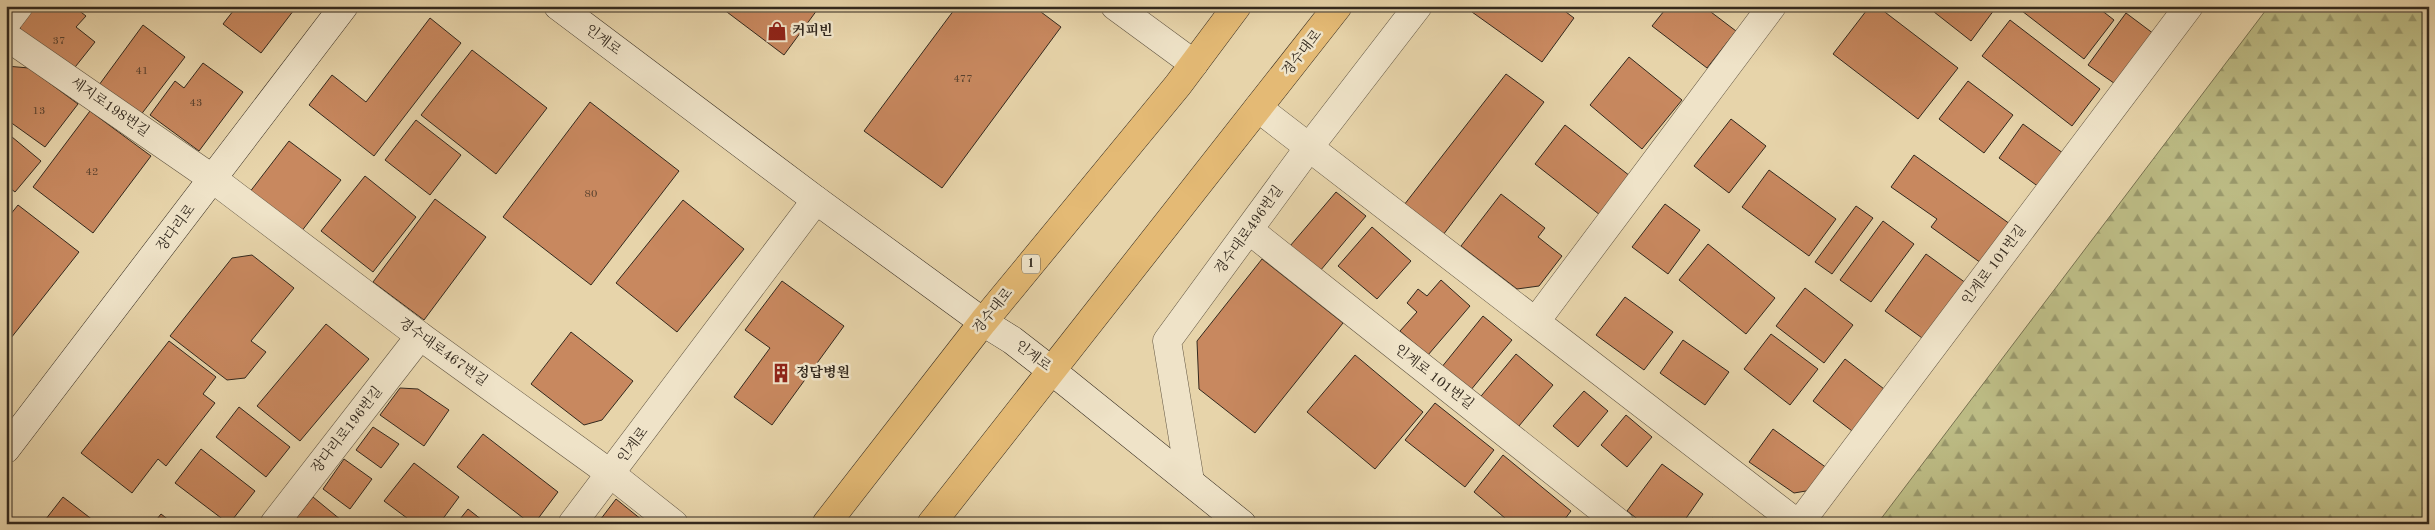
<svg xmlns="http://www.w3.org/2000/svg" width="2435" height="530" font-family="'Old Standard TT','Noto Serif KR',serif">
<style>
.forest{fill:url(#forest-firs);stroke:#787251}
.building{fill:#c8885f;stroke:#33291e}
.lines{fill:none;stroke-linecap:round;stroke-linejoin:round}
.street-casing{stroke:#605441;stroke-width:29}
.secondary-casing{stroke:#33291e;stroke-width:29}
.primary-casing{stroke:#33291e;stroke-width:29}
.street{stroke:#efe3c8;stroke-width:28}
.secondary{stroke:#efe3c8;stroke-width:28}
.primary{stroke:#e4ba75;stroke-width:28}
.labels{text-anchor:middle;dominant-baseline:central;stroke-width:5;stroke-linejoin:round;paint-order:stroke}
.number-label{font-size:11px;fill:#58412e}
.shield{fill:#efe3c8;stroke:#6b6151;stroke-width:1}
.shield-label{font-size:12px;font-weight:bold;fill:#33291e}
.poi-label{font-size:14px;font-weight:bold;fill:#33291e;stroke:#efe3c8;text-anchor:start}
.street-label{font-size:14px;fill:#33291e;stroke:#efe3c8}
</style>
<defs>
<pattern id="forest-firs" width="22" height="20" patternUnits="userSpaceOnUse" patternTransform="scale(1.25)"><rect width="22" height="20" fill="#bcbb84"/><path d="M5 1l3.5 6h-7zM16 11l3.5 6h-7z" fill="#99986b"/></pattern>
</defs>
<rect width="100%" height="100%" fill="#e7d4aa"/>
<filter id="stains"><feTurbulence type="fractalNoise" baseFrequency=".004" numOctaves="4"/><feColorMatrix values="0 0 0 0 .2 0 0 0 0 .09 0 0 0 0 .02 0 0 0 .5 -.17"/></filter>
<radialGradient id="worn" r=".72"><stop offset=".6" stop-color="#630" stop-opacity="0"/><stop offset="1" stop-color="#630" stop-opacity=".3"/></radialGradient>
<polygon class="forest" points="2269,6 2429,6 2429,524 1877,524"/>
<g class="building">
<polygon points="35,6 73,6 86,16 76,27 95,42 68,76 22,40 20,25"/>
<polygon points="237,6 297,6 261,53 223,24"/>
<polygon points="719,6 820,6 784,55"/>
<polygon points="957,6 1033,6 1061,27 942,188 864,131"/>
<polygon points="1476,6 1558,6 1574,18 1542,62 1472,12"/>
<polygon points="1668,6 1703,6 1736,31 1707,68 1652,26"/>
<polygon points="1870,6 1877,6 1958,68 1918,119 1833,54"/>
<polygon points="1930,6 1997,6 1971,41 1929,8"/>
<polygon points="2026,6 2096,6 2114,20 2084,59 2022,11"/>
<polygon points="2126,13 2158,37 2121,88 2088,65"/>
<polygon points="430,18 461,43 374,156 309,105 332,75 366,102"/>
<polygon points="2010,20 2100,89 2072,126 1982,56"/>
<polygon points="143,25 185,57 140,116 99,85"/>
<polygon points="472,50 547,108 496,174 421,115"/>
<polygon points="1629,57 1682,100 1642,149 1590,105"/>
<polygon points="203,63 243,92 199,151 150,115 175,81 184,88"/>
<polygon points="6,66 29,68 78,104 45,147 6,119"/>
<polygon points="1506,74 1544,102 1443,235 1404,205"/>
<polygon points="1968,81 2013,115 1984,153 1939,119"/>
<polygon points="590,102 679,171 591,285 503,217"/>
<polygon points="90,111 151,156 93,233 33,187"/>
<polygon points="1731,119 1766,146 1729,193 1694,166"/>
<polygon points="416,120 461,155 430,195 385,160"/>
<polygon points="2023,124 2067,156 2043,190 1999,158"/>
<polygon points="1565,125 1630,176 1600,215 1535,164"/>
<polygon points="6,132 41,161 15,192 6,185"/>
<polygon points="289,141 341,180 301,232 249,193"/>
<polygon points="1914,155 2010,224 1981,263 1931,227 1937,219 1891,187"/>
<polygon points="1769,170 1836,219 1809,256 1742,207"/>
<polygon points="365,176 416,217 373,272 321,231"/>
<polygon points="1336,192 1366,216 1320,271 1290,246"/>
<polygon points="1501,194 1545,228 1538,237 1562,256 1539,286 1517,289 1461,246"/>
<polygon points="435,199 486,237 424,320 373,282"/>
<polygon points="683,200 744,249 677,332 616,283"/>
<polygon points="1665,204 1700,230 1668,274 1632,247"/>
<polygon points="18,205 79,252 7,343 6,220"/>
<polygon points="1856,206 1873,218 1832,274 1815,262"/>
<polygon points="1883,221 1914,244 1871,302 1840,280"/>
<polygon points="1372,227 1411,261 1377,299 1338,266"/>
<polygon points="1708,244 1775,298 1746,334 1679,280"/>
<polygon points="1926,254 1970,286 1929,343 1885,311"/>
<polygon points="252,255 294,288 251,341 266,352 245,378 227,380 170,336 232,258"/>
<polygon points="1262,259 1343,323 1255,433 1199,389 1197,341"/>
<polygon points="1441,280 1470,306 1428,355 1400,331 1417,312 1407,303 1418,289 1427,296"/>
<polygon points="782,281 844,326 772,425 734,397 770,348 745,330"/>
<polygon points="1805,288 1853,325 1824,363 1776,326"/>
<polygon points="1625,297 1673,332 1644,370 1596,335"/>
<polygon points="1483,316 1512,340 1470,391 1441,368"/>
<polygon points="326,324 369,359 300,441 257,406"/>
<polygon points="571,332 633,381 602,420 584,425 531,384"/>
<polygon points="1771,334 1818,369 1790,405 1744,369"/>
<polygon points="1683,340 1729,372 1705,405 1660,373"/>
<polygon points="169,341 216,377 203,394 215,403 166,466 158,459 132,493 81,453"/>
<polygon points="1516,354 1553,385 1514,432 1477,401"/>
<polygon points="1355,355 1423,412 1375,469 1307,412"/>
<polygon points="1845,359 1888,392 1856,434 1813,401"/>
<polygon points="400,388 418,389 449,410 424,446 380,415"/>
<polygon points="1584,391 1608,411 1578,447 1553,426"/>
<polygon points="1435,403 1494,450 1465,487 1405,440"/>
<polygon points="239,407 290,447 266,477 216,437"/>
<polygon points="1626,415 1652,437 1627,467 1601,445"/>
<polygon points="373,427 399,444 381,468 356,450"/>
<polygon points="1773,429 1831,471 1818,489 1794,493 1749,462"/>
<polygon points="483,434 558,492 534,524 531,524 457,467"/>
<polygon points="201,449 255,491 229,524 175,483"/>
<polygon points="1503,455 1571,511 1561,524 1512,524 1474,492"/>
<polygon points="344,459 372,479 350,509 323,489"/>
<polygon points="414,463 459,497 439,524 415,524 384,501"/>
<polygon points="1662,464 1703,494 1682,524 1644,524 1627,511"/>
<polygon points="63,497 98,524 42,524"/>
<polygon points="313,497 341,520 338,524 305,524 297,517"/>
<polygon points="616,499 647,524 597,524"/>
<polygon points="468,509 487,524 456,524"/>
<polygon points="161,514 174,524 153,524"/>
<polygon points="1712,518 1720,524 1707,524"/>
</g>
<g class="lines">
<defs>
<g id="street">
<polyline points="1115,6 1194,64"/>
<polyline points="6,23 19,6"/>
<polyline points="6,36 213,179 420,336 611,474 674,524"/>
<polyline points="1258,108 1798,524"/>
<polyline points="1249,230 1620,524"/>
<polyline points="1536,321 1772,6"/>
<polyline points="1190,481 1167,341 1310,146 1418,6"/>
<polyline points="274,524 420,336"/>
<polyline points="572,524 816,200"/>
<polyline points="1799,524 2189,6"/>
</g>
<g id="secondary">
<polyline points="558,6 816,200 983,322 1012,340 1052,371 1242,524"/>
<polyline points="6,449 344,6"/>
</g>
<g id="primary">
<polyline points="826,524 983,322 1178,85 1237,6"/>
<polyline points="931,524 1338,6"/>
</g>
</defs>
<use href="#street" class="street-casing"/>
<use href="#secondary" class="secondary-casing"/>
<use href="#primary" class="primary-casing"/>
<use href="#street" class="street"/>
<use href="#secondary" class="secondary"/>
<use href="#primary" class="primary"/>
</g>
<defs>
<symbol id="shop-bare" viewBox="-9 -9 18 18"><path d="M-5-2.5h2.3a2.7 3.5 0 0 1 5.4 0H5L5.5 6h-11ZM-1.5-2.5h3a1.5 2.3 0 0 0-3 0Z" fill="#8f2418" stroke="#efe3c8" stroke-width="2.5" paint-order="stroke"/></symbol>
<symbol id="building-bare" viewBox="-9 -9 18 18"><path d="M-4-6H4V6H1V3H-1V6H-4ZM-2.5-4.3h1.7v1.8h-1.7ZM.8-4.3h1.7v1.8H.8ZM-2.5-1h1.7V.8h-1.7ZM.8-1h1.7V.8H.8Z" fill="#8f2418" stroke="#efe3c8" stroke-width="2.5" paint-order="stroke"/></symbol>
</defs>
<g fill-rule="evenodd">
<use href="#shop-bare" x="763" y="17" width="28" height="28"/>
<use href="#building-bare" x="767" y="359" width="28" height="28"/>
</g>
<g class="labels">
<g class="number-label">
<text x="59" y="41">37</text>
<text x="142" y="71">41</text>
<text x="963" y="79">477</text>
<text x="196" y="103">43</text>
<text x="39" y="111">13</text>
<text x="92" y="172">42</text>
<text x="591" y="194">80</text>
</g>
<rect class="shield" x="1022" y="254.5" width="18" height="19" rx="4"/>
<g class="shield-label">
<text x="1031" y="264">1</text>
</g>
<g class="poi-label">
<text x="792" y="31">커피빈</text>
<text x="796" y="373">정답병원</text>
</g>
<g class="street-label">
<text transform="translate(603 40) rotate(37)">인계로</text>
<text transform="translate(1302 53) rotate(-52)">경수대로</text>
<text transform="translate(110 107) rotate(35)">세지로198번길</text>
<text transform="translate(176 228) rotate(-53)">장다리로</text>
<text transform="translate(1249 230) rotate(-54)">경수대로496번길</text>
<text transform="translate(1994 265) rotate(-53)">인계로 101번길</text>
<text transform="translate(993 311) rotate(-51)">경수대로</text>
<text transform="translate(443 352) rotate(36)">경수대로467번길</text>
<text transform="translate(1033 356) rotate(37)">인계로</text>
<text transform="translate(1434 377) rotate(38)">인계로 101번길</text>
<text transform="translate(347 430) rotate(-52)">장다리로196번길</text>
<text transform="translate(633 445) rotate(-53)">인계로</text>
</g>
</g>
<rect width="2435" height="530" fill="none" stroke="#e7d4aa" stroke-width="25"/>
<rect x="8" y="8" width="2420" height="515" fill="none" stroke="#33291e" stroke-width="2.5"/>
<rect x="12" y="12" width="2410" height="505" fill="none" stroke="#33291e"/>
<rect width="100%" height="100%" filter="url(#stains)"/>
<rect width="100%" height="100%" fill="url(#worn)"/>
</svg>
